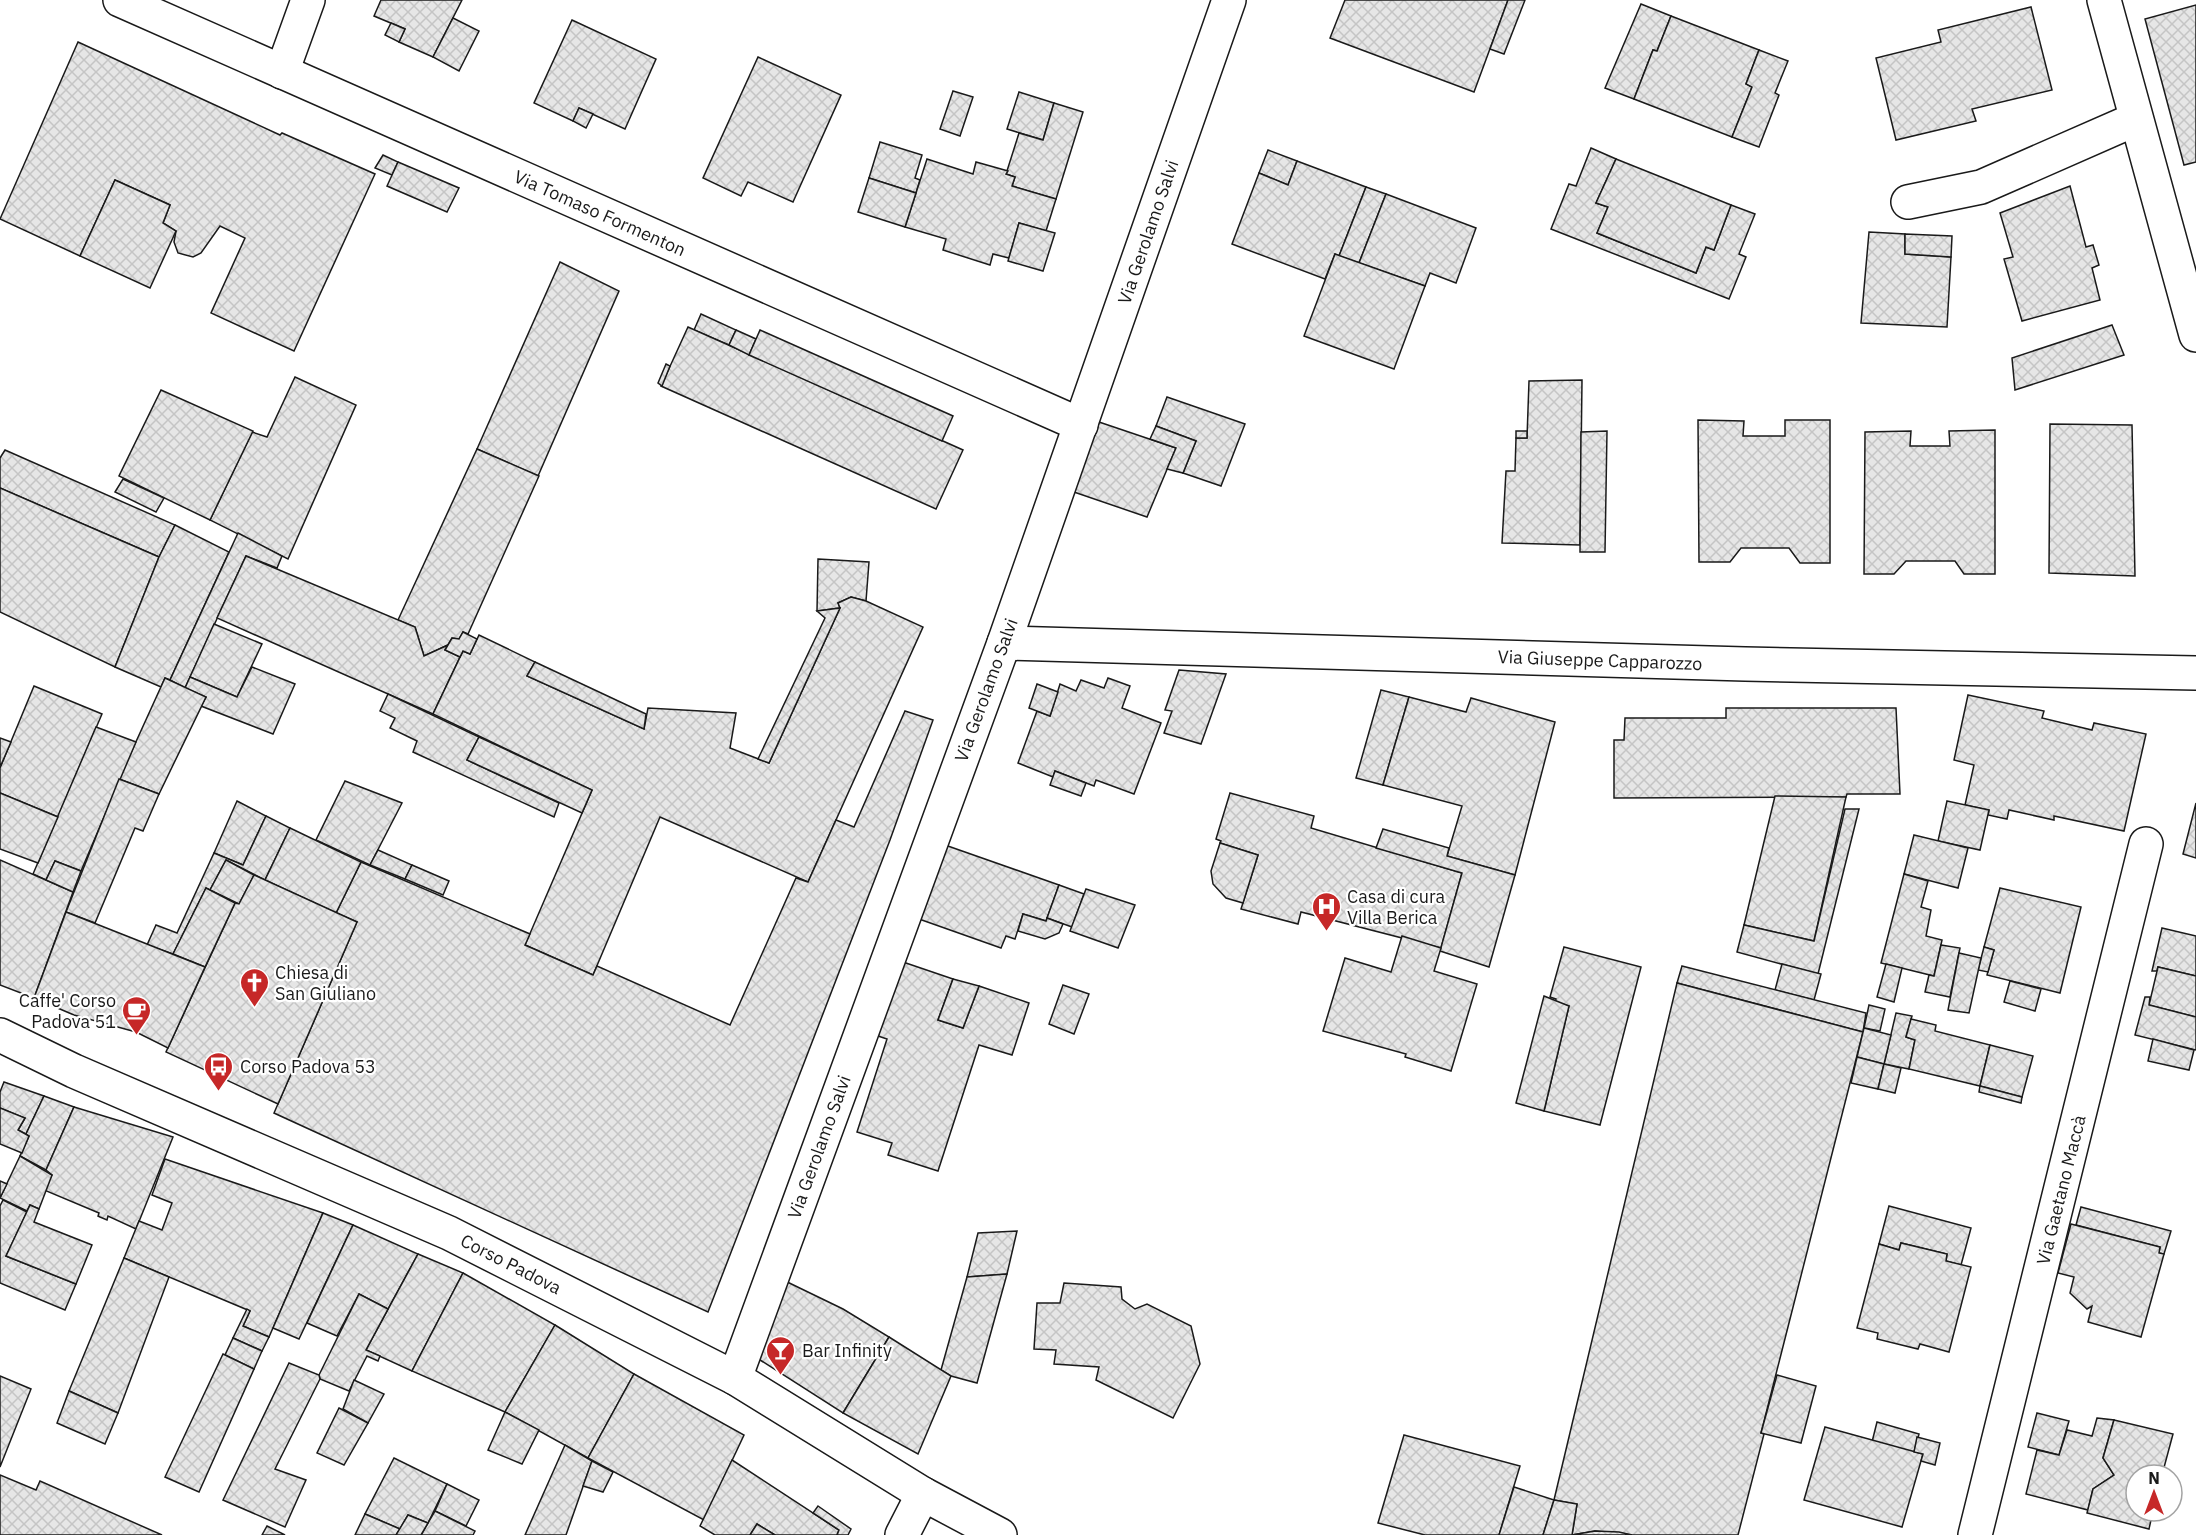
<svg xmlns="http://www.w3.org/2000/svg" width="2196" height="1535" font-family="'IBM Plex Sans',sans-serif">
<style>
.building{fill:url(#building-cross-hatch);stroke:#1a1a1a;stroke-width:1.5}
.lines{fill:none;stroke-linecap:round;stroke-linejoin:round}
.minor-casing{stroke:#1a1a1a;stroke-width:36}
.minor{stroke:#fff;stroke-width:33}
.labels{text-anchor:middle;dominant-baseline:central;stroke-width:4.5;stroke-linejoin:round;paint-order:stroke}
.street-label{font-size:18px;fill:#1a1a1a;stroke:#fff}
.poi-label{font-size:18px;fill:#1a1a1a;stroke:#fff;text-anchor:start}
</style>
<defs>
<pattern id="building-cross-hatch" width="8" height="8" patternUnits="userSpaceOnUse" patternTransform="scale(1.5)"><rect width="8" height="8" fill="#e6e6e6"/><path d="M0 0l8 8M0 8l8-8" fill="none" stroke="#c5c5c5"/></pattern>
</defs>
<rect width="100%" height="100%" fill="#fff"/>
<g class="building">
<polygon points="381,0 462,0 433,57 399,42 405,29 374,16"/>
<polygon points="1345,0 1508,0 1474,92 1330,38"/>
<polygon points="1508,0 1525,0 1504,54 1490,49"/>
<polygon points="1641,4 1671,16 1657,51 1653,50 1634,99 1605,88"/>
<polygon points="2196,5 2196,162 2184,165 2145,19"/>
<polygon points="2031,7 2052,90 1972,109 1976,121 1896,140 1876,58 1941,42 1938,30"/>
<polygon points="1671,16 1759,50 1746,84 1752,87 1732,137 1634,99 1653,50 1657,51"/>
<polygon points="453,18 479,31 459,71 433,57"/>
<polygon points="572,20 656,59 625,129 579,108 573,121 534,103"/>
<polygon points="391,23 405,29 399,42 385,35"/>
<polygon points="78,42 280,135 282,133 375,174 294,351 211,313 245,238 220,226 201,253 193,257 178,253 174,242 176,231 163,223 170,205 115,180 80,256 0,219"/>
<polygon points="1759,50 1788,61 1775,93 1779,95 1759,147 1732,137 1752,87 1746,84"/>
<polygon points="758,57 841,95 793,202 748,182 741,196 703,178"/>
<polygon points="953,91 973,97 960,136 940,129"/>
<polygon points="1019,92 1054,103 1043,140 1007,129"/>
<polygon points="1054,103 1083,112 1056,199 1012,186 1015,177 1006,174 1019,133 1043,140"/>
<polygon points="579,108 593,114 586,128 573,121"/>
<polygon points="880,142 922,155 915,178 920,180 916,193 869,178"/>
<polygon points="1591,148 1616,159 1596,203 1608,207 1597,233 1696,273 1706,247 1714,250 1731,205 1755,214 1739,254 1746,257 1729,299 1551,229 1569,184 1576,186"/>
<polygon points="1268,150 1297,161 1288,185 1259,173"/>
<polygon points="383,155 398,162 392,175 375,168"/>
<polygon points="927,159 973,174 976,162 1008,171 1006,174 1015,177 1012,186 1056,199 1046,231 1019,223 1009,258 993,254 990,265 943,250 946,239 905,227"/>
<polygon points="1616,159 1731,205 1714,250 1706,247 1696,273 1597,233 1608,207 1596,203"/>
<polygon points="1297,161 1366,187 1339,256 1335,254 1325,279 1232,244 1259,173 1288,185"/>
<polygon points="398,162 459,188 447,212 387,186"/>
<polygon points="869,178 916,193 905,227 858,212"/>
<polygon points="115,180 170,205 163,223 176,231 150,288 80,256"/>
<polygon points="2070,186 2086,247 2093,245 2099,265 2092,268 2100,300 2022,321 2004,259 2013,257 2000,213"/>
<polygon points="1366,187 1386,194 1359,263 1339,256"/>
<polygon points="1386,194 1476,228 1456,283 1430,273 1425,286 1359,263"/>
<polygon points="1019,223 1055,233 1043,271 1008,261"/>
<polygon points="1869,232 1905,234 1905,254 1951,257 1947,327 1861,323"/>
<polygon points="1905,234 1952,236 1951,257 1905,254"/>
<polygon points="1335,254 1425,286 1394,369 1304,336"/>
<polygon points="560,262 619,291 538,476 477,449"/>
<polygon points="701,314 736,330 729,345 694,330"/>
<polygon points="2112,325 2124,355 2015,390 2012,358"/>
<polygon points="688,327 963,450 936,509 661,386"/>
<polygon points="736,330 756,339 749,355 729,345"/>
<polygon points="760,330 953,416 942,441 749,355"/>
<polygon points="666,364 670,366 662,386 658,383"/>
<polygon points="295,377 356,405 288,559 210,520 252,432 267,437"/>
<polygon points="1582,380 1580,545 1502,543 1506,471 1515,471 1516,438 1527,438 1529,381"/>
<polygon points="161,390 253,431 210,520 119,476"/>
<polygon points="1167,397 1245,424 1221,486 1183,473 1196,441 1156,426"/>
<polygon points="1698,420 1744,421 1743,436 1785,436 1785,420 1830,420 1830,563 1800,563 1789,548 1741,548 1730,562 1699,562"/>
<polygon points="1099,422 1176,448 1147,517 1071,491"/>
<polygon points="2050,424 2132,425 2135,576 2049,573"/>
<polygon points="1156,426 1196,441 1183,473 1167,469 1176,448 1150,439"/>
<polygon points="1995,430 1995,574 1964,574 1955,561 1906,561 1894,574 1864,574 1865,432 1911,431 1910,446 1950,446 1949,431"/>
<rect x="1516" y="431" width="11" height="7"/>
<polygon points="1607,431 1605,552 1580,552 1581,432"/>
<polygon points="477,449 539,476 468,634 463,632 459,639 452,638 448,645 424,656 415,627 398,620"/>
<polygon points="5,450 175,525 159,557 0,488 0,458"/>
<polygon points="123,479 164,498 156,512 115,492"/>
<polygon points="0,488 159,557 115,667 0,612"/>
<polygon points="175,525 229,552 170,680 165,678 161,687 115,667 159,557"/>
<polygon points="238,533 282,556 277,568 246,556 185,688 170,680"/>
<polygon points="246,556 415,627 424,656 448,645 445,650 460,657 433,714 217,618"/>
<polygon points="818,559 869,562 866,601 851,597 838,603 840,608 817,611"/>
<polygon points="851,597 866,601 923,627 808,882 660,817 593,975 525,945 592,790 433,714 463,651 470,654 479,635 535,662 527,676 644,729 648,708 736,713 730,748 769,763 840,608 838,603"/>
<polygon points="840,608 769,763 758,759 825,618 817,611"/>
<polygon points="214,624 262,644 237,697 190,677"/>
<polygon points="463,632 477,639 470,654 463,651 460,657 445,650 452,638 459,639"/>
<polygon points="535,662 646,714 644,729 527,676"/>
<polygon points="252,667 295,684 273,734 201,706 206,697 185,688 190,677 237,697"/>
<polygon points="1179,670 1226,674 1201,744 1164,733 1172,711 1165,710"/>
<polygon points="165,678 206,697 159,794 119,779"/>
<polygon points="1108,678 1130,686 1122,708 1161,723 1134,794 1096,780 1094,786 1055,771 1053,777 1018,763 1037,711 1050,716 1060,684 1076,691 1081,680 1104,688"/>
<polygon points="1037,684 1058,692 1050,716 1029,708"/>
<polygon points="34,686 102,714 58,817 0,793 0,768"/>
<polygon points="1381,690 1409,697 1383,785 1356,778"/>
<polygon points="388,694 479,737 467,760 559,803 554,817 413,752 417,741 390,728 395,718 380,711"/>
<polygon points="1968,695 2044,711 2042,718 2092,730 2094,723 2146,734 2124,831 2054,816 2054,820 2009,810 2007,819 1988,815 1989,810 1965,805 1974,765 1954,760"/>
<polygon points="1409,697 1466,712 1471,698 1555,722 1515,875 1447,856 1462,806 1383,785"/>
<polygon points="1726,708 1896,708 1900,794 1847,794 1846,797 1614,798 1614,740 1624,740 1625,718 1726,718"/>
<polygon points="905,711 933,720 890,840 708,1312 274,1113 357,922 336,913 361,862 530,934 525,945 593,975 597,966 730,1025 796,878 808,882 836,820 854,827"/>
<polygon points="96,727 136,742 81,871 55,861 46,880 33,874"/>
<polygon points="479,737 592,790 582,813 467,760"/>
<polygon points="0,738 11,742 1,765 0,765"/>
<polygon points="1055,771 1086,783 1081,796 1050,785"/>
<polygon points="119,779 159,794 143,831 135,828 95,923 66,912"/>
<polygon points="345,781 402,803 370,865 316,840"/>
<polygon points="0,793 58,817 38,863 0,849"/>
<polygon points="1230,793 1314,816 1311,828 1462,873 1441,948 1301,912 1298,924 1241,909 1258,855 1220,843 1221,841 1216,839"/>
<polygon points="1775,796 1846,797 1814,941 1744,925"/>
<polygon points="237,801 266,816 243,865 214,853"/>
<polygon points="1947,801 1989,810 1980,850 1938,841"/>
<polygon points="2196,803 2196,858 2183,854"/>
<polygon points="1845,809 1859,809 1818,974 1737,952 1744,925 1814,941"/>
<polygon points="266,816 290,828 265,880 226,860 210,890 206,888 173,954 147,945 156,925 177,933 214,853 243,865"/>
<polygon points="290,828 361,862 336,913 265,880"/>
<polygon points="1383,829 1449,848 1447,856 1515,875 1489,967 1440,951 1462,873 1376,848"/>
<polygon points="1914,835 1968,848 1958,888 1904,874"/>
<polygon points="1220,843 1258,855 1243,903 1226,898 1213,884 1211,871"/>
<polygon points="945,845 1059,885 1046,921 1023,914 1015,939 1006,936 1001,948 919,919"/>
<polygon points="378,850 412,865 405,879 370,865"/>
<polygon points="0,860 73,892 34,998 0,985"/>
<polygon points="226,860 254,875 239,904 210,890"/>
<polygon points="55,861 81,871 73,892 46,880"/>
<polygon points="412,865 449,881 443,895 405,879"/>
<polygon points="1904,874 1928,881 1921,907 1931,910 1926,936 1942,940 1934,976 1881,963"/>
<polygon points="254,875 357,922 278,1104 166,1052 235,903 239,904"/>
<polygon points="1059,885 1084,894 1072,927 1047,918"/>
<polygon points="206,888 235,903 205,967 173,954"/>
<polygon points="2000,888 2081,907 2060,993 1987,975 1994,950 1984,947"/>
<polygon points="1086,889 1135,905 1118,948 1070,931"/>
<polygon points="66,912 205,967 168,1048 136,1032 74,1015 34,998"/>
<polygon points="1023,914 1046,921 1047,918 1063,924 1059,933 1045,939 1018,931"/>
<polygon points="2162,928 2196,936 2196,976 2158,967 2157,971 2152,971"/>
<polygon points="1402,936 1441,948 1434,971 1477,984 1451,1071 1405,1057 1406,1054 1323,1031 1345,958 1391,972"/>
<polygon points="1941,945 1960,948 1950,997 1925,992 1929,975 1934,976"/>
<polygon points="1564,947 1641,967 1600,1125 1544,1111 1569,1006 1555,1002 1556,999 1550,997"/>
<polygon points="1984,947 1994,950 1988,972 1978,970"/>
<polygon points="1959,953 1981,958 1969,1013 1948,1010"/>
<polygon points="903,962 953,979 938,1020 963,1028 979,986 1029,1003 1012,1055 979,1045 938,1171 888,1155 892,1143 857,1132 887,1039 878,1036"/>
<polygon points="1782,964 1821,974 1814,1000 1775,990"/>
<polygon points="1886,964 1902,968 1894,1002 1877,997"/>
<polygon points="1682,966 1866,1013 1863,1032 1677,983"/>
<polygon points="2158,967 2196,976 2196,1017 2149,1005"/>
<polygon points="953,979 979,986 963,1028 938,1020"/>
<polygon points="2010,981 2041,989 2035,1011 2004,1002"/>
<polygon points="1677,983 1863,1032 1761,1433 1764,1434 1738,1535 1632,1535 1595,1531 1572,1535 1577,1504 1554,1500"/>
<polygon points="1063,985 1089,994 1074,1034 1049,1024"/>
<polygon points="1544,996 1569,1006 1544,1111 1516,1103"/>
<polygon points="2145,997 2150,997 2149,1005 2196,1017 2196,1050 2135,1035"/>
<polygon points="1869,1005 1885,1009 1880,1031 1864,1028"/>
<polygon points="1896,1013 1912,1016 1906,1037 1915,1040 1909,1069 1884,1064"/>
<polygon points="1911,1019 1936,1025 1935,1031 1990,1045 1980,1086 1909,1069 1915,1040 1906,1037"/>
<polygon points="1864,1028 1891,1035 1884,1064 1857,1057"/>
<polygon points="2153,1039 2194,1050 2189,1070 2148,1061"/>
<polygon points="1990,1045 2033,1056 2022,1097 1980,1086"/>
<polygon points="1857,1057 1884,1064 1878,1089 1851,1083"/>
<polygon points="1884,1064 1901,1068 1895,1093 1878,1089"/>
<polygon points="4,1082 44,1096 26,1134 18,1130 25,1118 0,1108 0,1092"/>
<polygon points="1980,1086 2022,1097 2021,1103 1979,1092"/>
<polygon points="44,1096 74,1107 46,1170 20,1156 29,1136 26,1134"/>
<polygon points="74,1107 173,1137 136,1229 108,1216 107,1220 100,1217 98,1216 99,1213 44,1190 52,1175 46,1170"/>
<polygon points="0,1108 25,1118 18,1130 29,1136 22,1153 0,1144"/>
<polygon points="20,1156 52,1175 39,1209 30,1205 27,1211 0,1198"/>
<polygon points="165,1159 323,1213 269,1337 243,1326 250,1311 124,1258 139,1221 162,1230 172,1203 152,1195"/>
<polygon points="0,1181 7,1184 0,1198"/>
<polygon points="3,1200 27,1212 6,1256 76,1284 65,1310 0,1283 0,1206"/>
<polygon points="30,1205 39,1209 34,1222 92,1245 76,1284 6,1256"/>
<polygon points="1889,1206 1971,1228 1961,1265 1946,1261 1947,1254 1901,1243 1899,1250 1879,1244"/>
<polygon points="2081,1207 2171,1231 2164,1254 2159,1253 2160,1247 2076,1225"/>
<polygon points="323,1213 353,1225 299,1339 273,1328"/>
<polygon points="2071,1224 2160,1247 2159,1253 2164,1254 2141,1337 2088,1322 2092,1306 2087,1309 2070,1293 2074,1277 2058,1273"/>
<polygon points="353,1225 418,1254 388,1309 359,1294 337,1336 307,1323"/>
<polygon points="1017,1231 1007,1274 967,1277 978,1233"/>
<polygon points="1901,1243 1947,1254 1946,1261 1971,1267 1949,1352 1920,1344 1918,1349 1877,1339 1878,1333 1857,1328 1879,1244 1899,1250"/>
<polygon points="418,1254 463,1273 412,1371 366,1350"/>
<polygon points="124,1258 169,1277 118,1413 69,1391"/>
<polygon points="463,1273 555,1325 505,1412 412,1371"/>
<polygon points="1007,1274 977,1383 951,1376 941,1370 967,1277"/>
<polygon points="779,1278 843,1309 889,1337 843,1413 746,1351"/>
<polygon points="1064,1283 1121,1287 1122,1299 1135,1309 1147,1304 1191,1326 1200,1364 1173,1418 1096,1380 1099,1367 1054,1364 1056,1350 1034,1349 1037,1303 1060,1303"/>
<polygon points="359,1294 388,1309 366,1350 380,1356 378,1361 367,1356 349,1391 320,1379 319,1375"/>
<polygon points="247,1309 250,1311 243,1326 269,1337 262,1351 233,1338"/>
<polygon points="555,1325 634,1374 588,1458 505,1412"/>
<polygon points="889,1337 951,1376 918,1454 843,1413"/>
<polygon points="233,1338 262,1351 254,1369 225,1355"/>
<polygon points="223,1354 254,1369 199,1492 165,1477"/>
<polygon points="289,1363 319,1375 320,1379 275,1469 306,1480 285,1527 223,1500"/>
<polygon points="634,1374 744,1435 704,1520 588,1458"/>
<polygon points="1777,1375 1816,1386 1801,1443 1761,1433"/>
<polygon points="0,1376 31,1389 0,1467"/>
<polygon points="354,1380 384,1394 368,1423 343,1409"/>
<polygon points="69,1391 118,1413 105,1444 57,1423"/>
<polygon points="339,1408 368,1423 344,1465 317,1453"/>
<polygon points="505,1412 539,1430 522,1464 488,1450"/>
<polygon points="2037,1413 2069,1421 2059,1455 2028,1447"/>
<polygon points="2097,1418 2114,1420 2103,1458 2114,1475 2093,1489 2088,1510 2026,1494 2037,1450 2059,1455 2067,1430 2092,1436"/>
<polygon points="2114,1420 2173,1434 2162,1475 2136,1475 2136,1511 2153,1511 2149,1529 2087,1513 2093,1489 2114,1475 2103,1458"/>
<polygon points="1877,1422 1919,1434 1914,1452 1872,1442"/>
<polygon points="1825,1427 1923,1454 1902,1527 1804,1500"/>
<polygon points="1404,1435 1520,1466 1499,1535 1425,1535 1378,1523"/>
<polygon points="1917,1437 1940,1443 1935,1465 1921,1461 1923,1454 1914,1452"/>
<polygon points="565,1445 592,1461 566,1535 525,1535"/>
<polygon points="394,1458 447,1484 428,1523 408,1515 400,1529 365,1514"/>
<polygon points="732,1460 839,1530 837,1535 775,1535 757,1524 750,1535 715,1535 700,1526"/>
<polygon points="592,1461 613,1472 603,1492 583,1486"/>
<polygon points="0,1475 36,1490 40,1481 162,1535 0,1535"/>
<polygon points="447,1484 479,1500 466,1526 435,1511"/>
<polygon points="1514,1487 1554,1500 1543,1535 1499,1535"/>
<polygon points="1554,1500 1577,1504 1572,1535 1543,1535"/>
<polygon points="818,1506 851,1529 848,1535 837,1535 839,1530 813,1513"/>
<polygon points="435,1511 475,1531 473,1535 421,1535"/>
<polygon points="365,1514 400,1529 396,1535 355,1535"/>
<polygon points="408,1515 428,1523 421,1535 396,1535"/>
<polygon points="757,1524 775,1535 750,1535"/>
<polygon points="267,1526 285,1535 262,1535"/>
<polygon points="1595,1531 1619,1532 1632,1535 1572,1535"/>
</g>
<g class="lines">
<defs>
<g id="minor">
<polyline points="120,0 1081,425"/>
<polyline points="2104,0 2196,335"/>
<polyline points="282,72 308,0"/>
<polyline points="1908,202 1981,187 2136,119"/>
<polyline points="1004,643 1745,664 2196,673"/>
<polyline points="0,1035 74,1071 449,1233 735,1378 923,1494 1000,1535"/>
<polyline points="735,1378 1004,643 1229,0"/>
<polyline points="902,1535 923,1494"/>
<polyline points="1975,1535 2146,844"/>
</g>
</defs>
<use href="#minor" class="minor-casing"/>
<use href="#minor" class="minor"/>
</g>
<defs>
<symbol id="hospital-pin" viewBox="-11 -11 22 30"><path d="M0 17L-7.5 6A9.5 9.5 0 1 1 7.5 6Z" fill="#c62828" stroke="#fff"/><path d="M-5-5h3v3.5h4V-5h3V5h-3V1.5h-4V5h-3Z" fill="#fff"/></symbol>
<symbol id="church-pin" viewBox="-11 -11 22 30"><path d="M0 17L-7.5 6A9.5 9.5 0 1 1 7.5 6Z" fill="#c62828" stroke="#fff"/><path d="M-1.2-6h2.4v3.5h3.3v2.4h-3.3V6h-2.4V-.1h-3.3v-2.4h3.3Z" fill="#fff"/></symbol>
<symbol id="cafe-pin" viewBox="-11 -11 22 30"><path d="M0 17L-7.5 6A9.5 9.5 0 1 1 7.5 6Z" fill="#c62828" stroke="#fff"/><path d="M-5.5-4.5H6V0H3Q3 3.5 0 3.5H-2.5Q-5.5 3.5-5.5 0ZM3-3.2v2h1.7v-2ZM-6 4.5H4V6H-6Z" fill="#fff"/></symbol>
<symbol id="bus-pin" viewBox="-11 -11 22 30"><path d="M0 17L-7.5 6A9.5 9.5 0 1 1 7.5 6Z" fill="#c62828" stroke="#fff"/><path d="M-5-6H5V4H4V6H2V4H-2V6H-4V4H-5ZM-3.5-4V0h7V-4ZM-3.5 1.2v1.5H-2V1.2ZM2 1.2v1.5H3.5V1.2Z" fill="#fff"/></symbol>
<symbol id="bar-pin" viewBox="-11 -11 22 30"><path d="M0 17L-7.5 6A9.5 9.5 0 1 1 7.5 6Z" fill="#c62828" stroke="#fff"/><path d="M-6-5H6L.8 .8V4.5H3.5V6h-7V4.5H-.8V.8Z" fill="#fff"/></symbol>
</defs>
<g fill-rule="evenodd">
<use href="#hospital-pin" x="1310" y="890" width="33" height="45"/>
<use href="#church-pin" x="238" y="966" width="33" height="45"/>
<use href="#cafe-pin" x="120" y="994" width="33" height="45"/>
<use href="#bus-pin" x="202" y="1050" width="33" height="45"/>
<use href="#bar-pin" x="764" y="1334" width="33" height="45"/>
</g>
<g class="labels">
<g class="street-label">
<text transform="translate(600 213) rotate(24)">Via Tomaso Formenton</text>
<text transform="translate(1148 232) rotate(-71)">Via Gerolamo Salvi</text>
<text transform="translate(1600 660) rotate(2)">Via Giuseppe Capparozzo</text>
<text transform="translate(986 690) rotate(-70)">Via Gerolamo Salvi</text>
<text transform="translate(819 1147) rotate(-70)">Via Gerolamo Salvi</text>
<text transform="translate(2061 1190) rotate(-76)">Via Gaetano Maccà</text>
<text transform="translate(511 1264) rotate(27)">Corso Padova</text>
</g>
<g class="poi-label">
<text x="1347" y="896">Casa di cura<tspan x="1347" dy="21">Villa Berica</tspan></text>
<text x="275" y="972">Chiesa di<tspan x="275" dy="21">San Giuliano</tspan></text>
<text x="116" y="1000" text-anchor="end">Caffe' Corso<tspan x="116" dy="21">Padova 51</tspan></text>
<text x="240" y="1066">Corso Padova 53</text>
<text x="802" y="1350">Bar Infinity</text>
</g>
</g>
<g transform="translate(2154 1493)"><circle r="28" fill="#ffffff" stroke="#a3a3a3" stroke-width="1.5"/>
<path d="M0-4.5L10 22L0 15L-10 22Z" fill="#c62828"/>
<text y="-9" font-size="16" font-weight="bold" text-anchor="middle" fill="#1a1a1a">N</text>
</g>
</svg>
